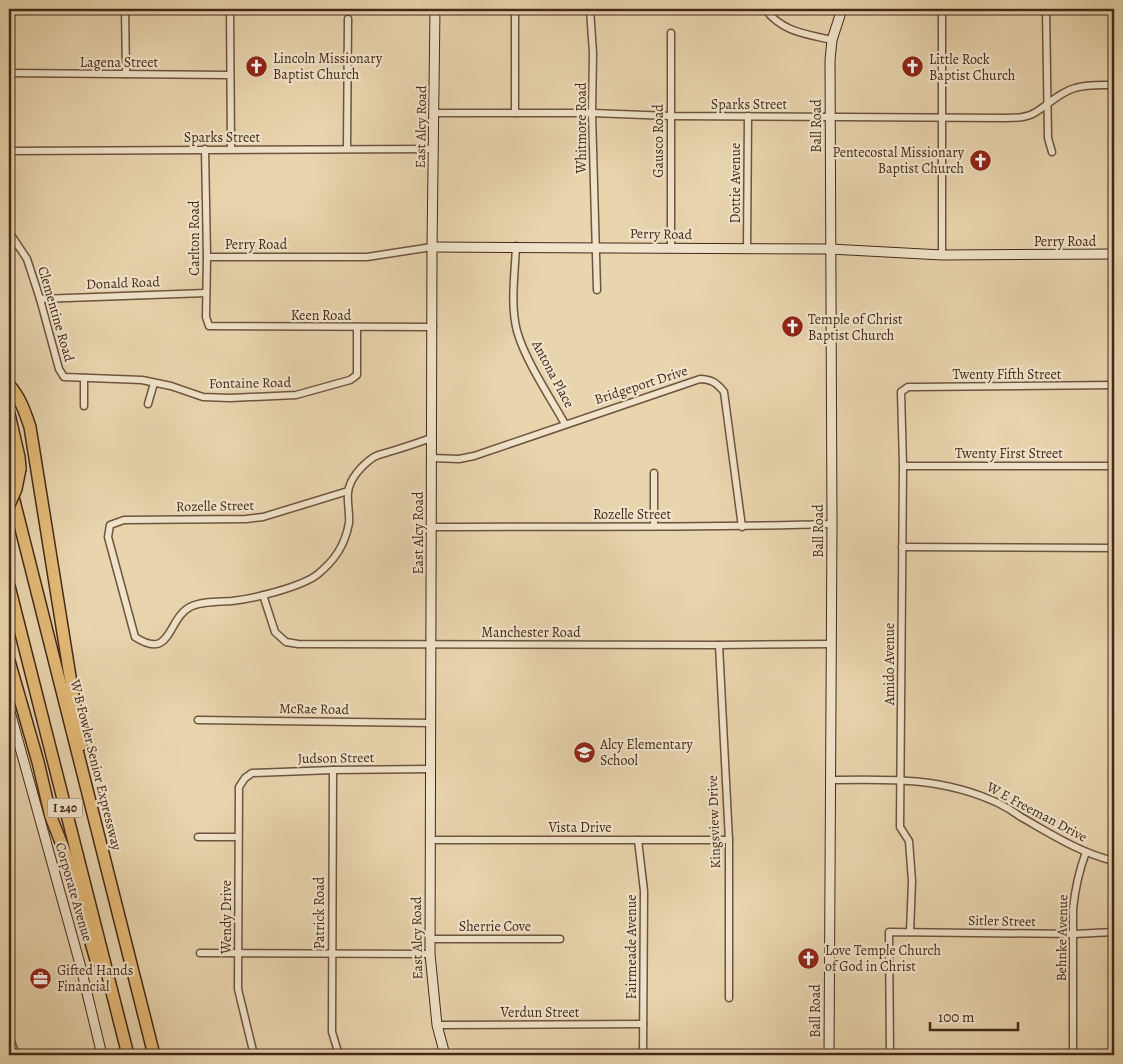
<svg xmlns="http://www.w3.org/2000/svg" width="1123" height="1064" font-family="Alegreya,serif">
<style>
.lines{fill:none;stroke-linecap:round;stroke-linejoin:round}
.street-casing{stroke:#6e543f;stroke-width:9}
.secondary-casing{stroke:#45291a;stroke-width:11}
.highway-casing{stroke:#45291a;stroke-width:14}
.street{stroke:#f0e3ca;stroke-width:6}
.secondary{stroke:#f0e3ca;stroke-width:9}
.highway{stroke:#e4ba76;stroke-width:11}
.highway-bridge-casing{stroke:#45291a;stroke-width:14;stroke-linecap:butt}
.highway-bridge{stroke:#e4ba76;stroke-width:11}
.labels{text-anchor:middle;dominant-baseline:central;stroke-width:4.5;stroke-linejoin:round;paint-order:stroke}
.shield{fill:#f0e3ca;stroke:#78614f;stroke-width:1}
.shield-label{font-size:12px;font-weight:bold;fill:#45291a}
.poi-label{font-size:14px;fill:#45291a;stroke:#f0e3ca;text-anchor:start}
.street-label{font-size:14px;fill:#45291a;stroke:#f0e3ca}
</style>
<rect width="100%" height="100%" fill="#e8d4ad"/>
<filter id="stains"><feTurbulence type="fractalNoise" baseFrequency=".004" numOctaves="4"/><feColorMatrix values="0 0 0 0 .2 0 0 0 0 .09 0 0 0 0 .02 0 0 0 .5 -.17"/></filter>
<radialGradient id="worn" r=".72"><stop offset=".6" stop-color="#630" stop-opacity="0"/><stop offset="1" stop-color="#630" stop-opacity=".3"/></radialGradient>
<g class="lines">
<defs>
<g id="street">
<polyline points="125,9 126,74"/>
<polyline points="230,9 231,149"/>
<polyline points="590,9 593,53 592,113 597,290"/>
<path d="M765 9C782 32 806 34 832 40"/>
<polyline points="1046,9 1048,138 1052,152"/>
<polyline points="671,33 671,249"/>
<polyline points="9,73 229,75"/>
<path d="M435 113H592L670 116 1005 118C1016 118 1027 118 1036 112 1049 104 1060 92 1075 88 1088 84 1101 85 1114 85"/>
<polyline points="515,113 515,9"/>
<polyline points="347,148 348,19"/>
<polyline points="205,149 207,257 206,317 209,326 433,327"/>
<polyline points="9,151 434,149"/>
<polyline points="9,232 27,259 40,299 59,369 64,377 142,380 171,386 203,397 230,398 296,395 350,380 357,375 357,327"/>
<path d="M516 246C515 273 510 305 517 331 525 360 550 397 565 424"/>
<polyline points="747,249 748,116"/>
<polyline points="942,255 942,9"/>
<polyline points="207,257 367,257 432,247"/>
<polyline points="40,299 206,293"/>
<polyline points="84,378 84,406"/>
<polyline points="148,404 154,383"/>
<path d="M432 458 459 459 474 456 700 379C711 379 717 383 724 392L742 527"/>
<polyline points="903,466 1114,466"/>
<path d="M348 491 263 517 246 519 124 520 110 525 108 537 135 637C172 661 167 619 190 607 201 601 219 602 232 601 252 599 302 587 318 574 335 560 345 545 349 523 350 514 347 503 348 493 349 479 362 465 374 457 379 454 386 453 392 451 405 447 418 443 431 438"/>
<polyline points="654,526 654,473"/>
<path d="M432 527C565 526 699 528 832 524"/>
<polyline points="902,547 1114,548"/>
<polyline points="263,595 275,632 286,642 298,644 719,645 831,644"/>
<polyline points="719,645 729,840 729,998"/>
<polyline points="198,720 430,723"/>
<polyline points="333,770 332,1032 339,1055"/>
<path d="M830 780C889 779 943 777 998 803 1006 807 1014 812 1021 817 1051 834 1080 853 1114 861"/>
<polyline points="198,837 238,837"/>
<polyline points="430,840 729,840"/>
<polyline points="638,840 644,891 643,1055"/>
<polyline points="910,932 912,881 909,841 900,827 903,466 901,392 908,387 915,387 1114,385"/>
<polyline points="430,939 560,939"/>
<polyline points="200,953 430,954"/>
<polyline points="437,1025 643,1024"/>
<polyline points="9,1036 16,1055"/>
<polyline points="254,1055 238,989 239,787 245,778 252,773 333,770 430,769"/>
<polyline points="890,1055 889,932 1074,934 1114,932"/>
<path d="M1073 1055V909C1075 889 1079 871 1086 852"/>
</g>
<g id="secondary">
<polyline points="435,9 432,247 430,954 437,1025 445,1055"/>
<polyline points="432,247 830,249 942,255 1114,254"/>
<polyline points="9,708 80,964 102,1055"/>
<polyline points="829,1055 832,524 830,60 832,40 842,9"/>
</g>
<g id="highway">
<path d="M9 385C20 397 25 412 30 427L81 745"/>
<polyline points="9,414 19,457 20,469"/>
<polyline points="9,481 154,1055"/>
<polyline points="9,586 128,1055"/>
<polyline points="9,661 38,762 51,817 66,855 96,960"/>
</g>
</defs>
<use href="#street" class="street-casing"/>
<use href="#secondary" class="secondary-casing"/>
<use href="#highway" class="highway-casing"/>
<use href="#street" class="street"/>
<use href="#secondary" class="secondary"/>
<use href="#highway" class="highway"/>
<defs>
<polyline id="highway-bridge" points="9,505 16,489 20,469"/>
</defs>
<use href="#highway-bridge" class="highway-bridge-casing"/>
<use href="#highway-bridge" class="highway-bridge"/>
</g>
<defs>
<symbol id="church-disc" viewBox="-11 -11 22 22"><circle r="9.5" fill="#8f2418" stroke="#f0e3ca"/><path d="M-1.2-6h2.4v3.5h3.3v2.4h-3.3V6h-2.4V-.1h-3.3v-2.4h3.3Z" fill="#fff"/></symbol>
<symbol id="school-disc" viewBox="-11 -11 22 22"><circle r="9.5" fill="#8f2418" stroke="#f0e3ca"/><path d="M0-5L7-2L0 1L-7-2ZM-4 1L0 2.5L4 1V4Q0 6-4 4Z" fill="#fff"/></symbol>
<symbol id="office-disc" viewBox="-11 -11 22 22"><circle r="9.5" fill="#8f2418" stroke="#f0e3ca"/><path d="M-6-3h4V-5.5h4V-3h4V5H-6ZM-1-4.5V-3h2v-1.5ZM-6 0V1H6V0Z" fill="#fff"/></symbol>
</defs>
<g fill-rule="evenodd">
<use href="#church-disc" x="244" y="54" width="25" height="25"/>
<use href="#church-disc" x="900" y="54" width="25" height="25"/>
<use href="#church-disc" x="968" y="148" width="25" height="25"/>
<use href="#church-disc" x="780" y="314" width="25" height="25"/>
<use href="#school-disc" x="572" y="740" width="25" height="25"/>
<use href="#church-disc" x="796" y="946" width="25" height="25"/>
<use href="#office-disc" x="28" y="966" width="25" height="25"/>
</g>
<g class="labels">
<rect class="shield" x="47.5" y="798.5" width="35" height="19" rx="4"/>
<g class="shield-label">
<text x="65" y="808">I 240</text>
</g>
<g class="poi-label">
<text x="273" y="58">Lincoln Missionary<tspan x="273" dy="16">Baptist Church</tspan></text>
<text x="929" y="59">Little Rock<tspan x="929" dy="16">Baptist Church</tspan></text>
<text x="964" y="152" text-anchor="end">Pentecostal Missionary<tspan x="964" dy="16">Baptist Church</tspan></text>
<text x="808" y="319">Temple of Christ<tspan x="808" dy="16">Baptist Church</tspan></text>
<text x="600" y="744">Alcy Elementary<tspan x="600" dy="16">School</tspan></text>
<text x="825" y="950">Love Temple Church<tspan x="825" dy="16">of God in Christ</tspan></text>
<text x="57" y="970">Gifted Hands<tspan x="57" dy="16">Financial</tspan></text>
</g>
<g class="street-label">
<text x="119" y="62">Lagena Street</text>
<text x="749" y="104">Sparks Street</text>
<text transform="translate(816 126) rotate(-90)">Ball Road</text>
<text transform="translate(421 127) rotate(-89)">East Alcy Road</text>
<text transform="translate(581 128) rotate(-90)">Whitmore Road</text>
<text x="222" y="137">Sparks Street</text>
<text transform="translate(658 141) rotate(-90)">Gausco Road</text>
<text transform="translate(735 183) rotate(-90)">Dottie Avenue</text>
<text transform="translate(661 234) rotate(1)">Perry Road</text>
<text transform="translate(194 238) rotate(-90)">Carlton Road</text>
<text x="1065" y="241">Perry Road</text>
<text x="256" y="244">Perry Road</text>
<text transform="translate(123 283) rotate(-2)">Donald Road</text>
<text transform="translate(56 314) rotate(74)">Clementine Road</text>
<text x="321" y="315">Keen Road</text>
<text transform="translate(553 374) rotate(62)">Antona Place</text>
<text x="1007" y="374">Twenty Fifth Street</text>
<text transform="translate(250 383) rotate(-1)">Fontaine Road</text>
<text transform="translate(641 385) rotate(-18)">Bridgeport Drive</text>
<text x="1009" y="453">Twenty First Street</text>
<text transform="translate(215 506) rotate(-1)">Rozelle Street</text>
<text x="632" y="514">Rozelle Street</text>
<text transform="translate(818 531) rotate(-90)">Ball Road</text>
<text transform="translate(418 533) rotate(-90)">East Alcy Road</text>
<text x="531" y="632">Manchester Road</text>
<text transform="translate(889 664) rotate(-90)">Amido Avenue</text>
<text transform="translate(314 709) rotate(1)">McRae Road</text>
<text transform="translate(336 758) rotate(-1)">Judson Street</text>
<text transform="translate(96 765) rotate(76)">W B Fowler Senior Expressway</text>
<text transform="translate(1037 812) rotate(28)">W E Freeman Drive</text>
<text transform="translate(714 822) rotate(-92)">Kingsview Drive</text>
<text x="580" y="827">Vista Drive</text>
<text transform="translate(74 892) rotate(74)">Corporate Avenue</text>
<text transform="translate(319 913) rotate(-90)">Patrick Road</text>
<text transform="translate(226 917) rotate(-90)">Wendy Drive</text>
<text transform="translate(1002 921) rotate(1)">Sitler Street</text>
<text x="495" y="926">Sherrie Cove</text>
<text transform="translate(417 938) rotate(-91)">East Alcy Road</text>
<text transform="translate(1062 938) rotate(-89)">Behnke Avenue</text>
<text transform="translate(631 947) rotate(-90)">Fairmeade Avenue</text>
<text transform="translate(815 1011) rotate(-90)">Ball Road</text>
<text x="540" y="1012">Verdun Street</text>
</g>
</g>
<rect width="1123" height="1064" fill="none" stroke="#e8d4ad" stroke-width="30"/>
<rect x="10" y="10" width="1103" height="1044" fill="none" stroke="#45291a" stroke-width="2.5"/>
<rect x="15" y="15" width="1093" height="1034" fill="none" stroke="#45291a"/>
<path d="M930 1022v8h88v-8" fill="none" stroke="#45291a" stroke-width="2.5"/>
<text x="938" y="1022" font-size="15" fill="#45291a" stroke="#f0e3ca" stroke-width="4" paint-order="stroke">100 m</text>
<rect width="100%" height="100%" filter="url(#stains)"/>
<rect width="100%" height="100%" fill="url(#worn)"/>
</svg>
